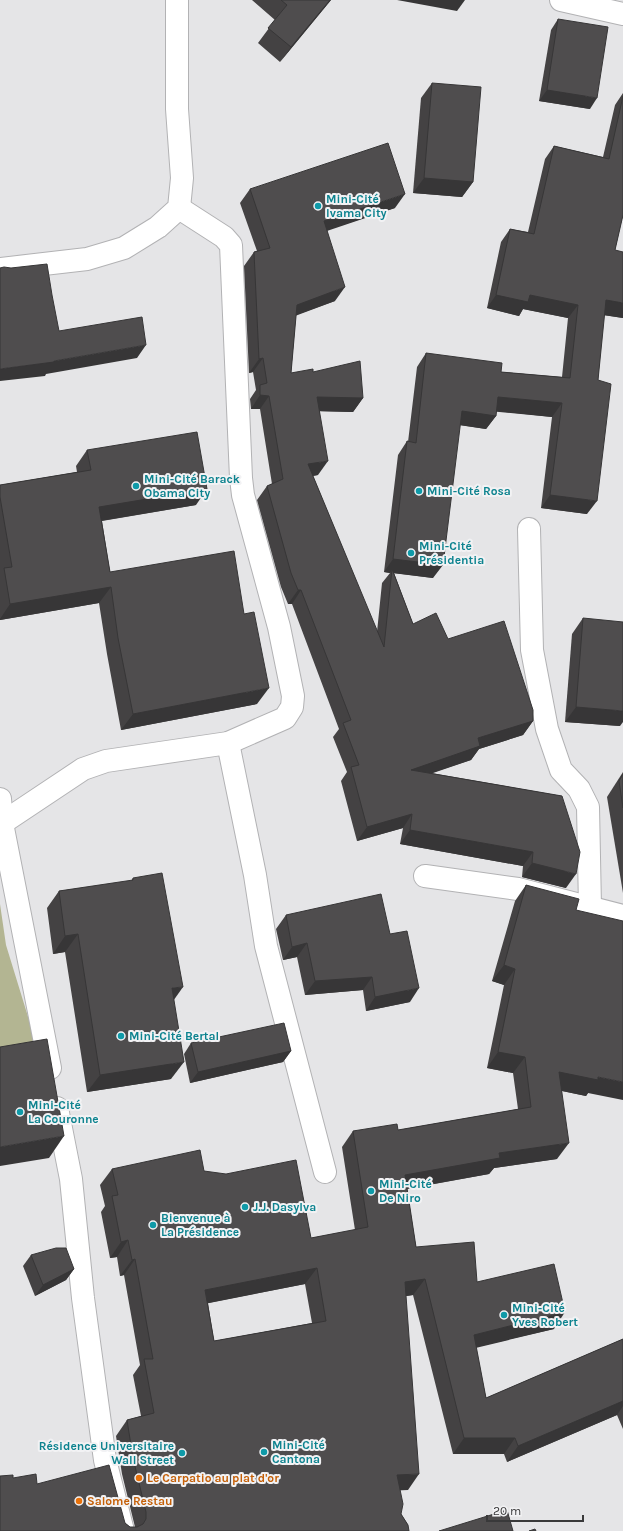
<svg xmlns="http://www.w3.org/2000/svg" width="623" height="1531" font-family="Karla,sans-serif">
<style>
.green{fill:#b3b592}
.lines{fill:none;stroke-linecap:round;stroke-linejoin:round}
.street-casing{stroke:#b2b2b4;stroke-width:24}
.street{stroke:#fff;stroke-width:22}
.wall{fill:#444243;fill-rule:evenodd}
.shaded-wall{fill:#373637}
.building{fill:#4f4d4e;stroke:#373637;fill-rule:evenodd}
.culture-dot{fill:#0f9aa8;stroke:#f2f2f4;stroke-width:1.5}
.food-dot{fill:#e8710a;stroke:#f2f2f4;stroke-width:1.5}
.labels{text-anchor:middle;dominant-baseline:central;stroke-width:4;stroke-linejoin:round;paint-order:stroke}
.culture-label{font-size:12px;font-weight:bold;fill:#0d838f;stroke:#f2f2f4;text-anchor:start}
.food-label{font-size:12px;font-weight:bold;fill:#c56008;stroke:#f2f2f4;text-anchor:start}
</style>
<rect width="100%" height="100%" fill="#e5e5e7"/>
<polygon class="green" points="0,904 6,945 37,1046 0,1053"/>
<g class="lines">
<defs>
<g id="street">
<polyline points="561,0 623,14"/>
<polyline points="0,269 87,259 124,248 158,227 179,208 182,178 177,109 177,0"/>
<polyline points="529,529 532,650 547,729 561,770 579,789 588,807 590,907"/>
<polyline points="228,743 255,875 266,946 325,1172"/>
<polyline points="0,799 2,823 50,1068"/>
<polyline points="2,823 83,769 106,761 228,743 285,718 292,707 293,696 279,627 243,495 241,478 231,245 224,237 179,208"/>
<polyline points="425,876 518,889 623,916"/>
<polyline points="57,1108 71,1179 83,1298 105,1460 123,1531"/>
</g>
</defs>
<use href="#street" class="street-casing"/>
<use href="#street" class="street"/>
</g>
<g class="wall">
<polygon points="252,0 331,0 280,62 258,43 275,20"/>
<polygon points="558,19 590,109 539,101 551,30"/>
<polygon points="432,83 473,182 462,197 413,193 421,98"/>
<polygon points="623,93 623,215 615,250 623,318 604,315 598,380 587,514 541,508 552,417 496,411 496,416 486,429 460,425 433,578 394,573 413,624 448,639 533,721 523,735 479,749 471,760 431,773 562,796 566,888 522,877 523,866 400,844 403,828 357,841 341,781 347,772 333,737 339,729 292,604 288,604 281,587 257,500 267,486 272,484 260,409 251,409 250,399 256,390 253,372 249,373 244,266 254,252 257,251 240,203 250,189 395,208 327,230 335,301 296,315 291,373 313,372 363,398 353,412 320,411 318,475 313,476 377,632 382,583 390,573 384,572 398,455 407,441 408,442 417,367 426,353 501,372 562,377 568,318 523,309 519,316 487,308 501,242 510,229 528,232 545,159 554,146 603,157 615,105"/>
<polygon points="87,450 196,505 102,521 110,572 257,704 121,730 107,654 99,603 0,620 0,485 77,472 76,466"/>
<polygon points="583,618 620,726 565,722 572,634"/>
<polygon points="623,772 623,893 607,797"/>
<polygon points="133,878 174,1000 171,1079 87,1092 65,952 53,954 47,908 59,891 131,881"/>
<path d="M526 885 576 910 588 1093 586 1096 562 1091 557 1159 494 1168 489 1174 407 1189 416 1247 554 1329 476 1347 486 1398 623 1339V1429L617 1415 507 1462 504 1454H453L413 1295 406 1296 408 1490H400L401 1514 408 1525 0 1531 13 1478 37 1484 125 1523 130 1527H135L122 1474 116 1436 127 1420 141 1416 133 1375 140 1365 124 1275 120 1276 117 1257 110 1258 101 1212 105 1206 100 1185 112 1169 204 1171 311 1238 355 1230 342 1147 353 1131 398 1130 518 1109 513 1073 487 1068 504 985 492 981 515 901ZM305 1284 312 1323 214 1341 208 1303Z"/>
<polygon points="286,915 390,934 410,1002 366,1011 363,990 305,995 297,957 283,960 276,929"/>
<polygon points="191,1043 291,1051 283,1062 190,1083 184,1054"/>
<polygon points="31,1255 74,1269 66,1280 35,1296 23,1266"/>
</g>
<g class="shaded-wall">
<polygon points="330,0 331,0 280,62 291,47"/>
<polygon points="397,0 465,0 457,11"/>
<polygon points="547,90 597,98 590,109 539,101"/>
<polygon points="424,178 473,182 462,197 413,193"/>
<polygon points="405,194 395,208 315,235 324,221"/>
<polygon points="345,287 335,301 287,319 297,305"/>
<polygon points="496,295 530,295 578,305 568,318 523,309 519,316 487,308"/>
<polygon points="606,300 623,303 623,318 596,314"/>
<polygon points="146,345 137,358 46,374 45,376 0,381 0,369 54,361"/>
<polygon points="263,358 253,372 249,373 259,359"/>
<polygon points="260,395 269,396 260,409 251,409"/>
<polygon points="317,397 363,398 353,412 308,411"/>
<polygon points="498,397 562,403 552,417 489,411"/>
<polygon points="462,411 496,416 486,429 452,424"/>
<polygon points="328,461 318,475 298,478 308,464"/>
<polygon points="207,489 196,505 88,523 99,507"/>
<polygon points="550,495 597,501 587,514 541,508"/>
<polygon points="393,559 443,565 433,578 392,573 392,569 390,573 384,572"/>
<polygon points="111,587 99,603 0,620 0,619 10,604"/>
<polygon points="298,590 301,590 292,604 288,604"/>
<polygon points="269,688 257,704 121,730 133,714"/>
<polygon points="576,707 623,711 623,722 620,726 565,722"/>
<polygon points="533,721 523,735 479,749 471,760 401,784 411,770 478,738"/>
<polygon points="412,814 403,828 357,841 367,827"/>
<polygon points="410,830 533,852 523,866 400,844"/>
<polygon points="532,863 576,874 566,888 522,877"/>
<polygon points="78,934 65,952 53,954 65,936"/>
<polygon points="307,943 297,957 283,960 292,947"/>
<polygon points="504,965 515,969 504,985 492,981"/>
<polygon points="372,977 363,990 305,995 315,981"/>
<polygon points="183,987 171,1004 172,988"/>
<polygon points="419,988 410,1002 366,1011 375,997"/>
<polygon points="291,1051 283,1062 190,1083 198,1072"/>
<polygon points="498,1052 525,1057 513,1073 487,1068"/>
<polygon points="184,1062 171,1079 87,1092 100,1075"/>
<polygon points="559,1072 598,1077 623,1082 623,1100 588,1093 586,1096 548,1088"/>
<polygon points="64,1136 49,1158 0,1166 0,1147"/>
<polygon points="569,1143 557,1159 494,1168 489,1174 394,1191 405,1175 499,1153"/>
<polygon points="128,1240 117,1257 110,1258 121,1242"/>
<polygon points="135,1259 124,1275 120,1276 132,1260"/>
<polygon points="317,1268 305,1284 194,1306 205,1290"/>
<polygon points="74,1269 66,1280 35,1296 43,1285"/>
<polygon points="425,1279 413,1295 394,1298 405,1282"/>
<polygon points="565,1312 554,1329 463,1351 474,1335"/>
<polygon points="623,1401 623,1406 617,1415 507,1462 518,1446"/>
<polygon points="464,1438 515,1438 504,1454 453,1454"/>
<polygon points="419,1474 408,1490 385,1491 397,1475"/>
</g>
<g class="building">
<polygon points="281,0 330,0 291,47 268,28 287,5"/>
<polygon points="558,19 608,27 597,98 547,90"/>
<polygon points="432,83 481,87 473,182 424,178"/>
<polygon points="623,96 623,215 615,250 623,252 623,303 606,300 598,380 611,384 597,501 550,495 562,403 498,397 496,416 462,411 443,565 393,559 407,441 416,443 426,353 502,363 501,372 570,378 578,305 530,295 528,302 496,295 510,229 534,234 554,146 609,159"/>
<polygon points="388,143 405,194 324,221 345,287 297,305 291,373 313,369 313,372 360,361 363,398 317,397 328,461 308,464 384,647 392,569 413,624 436,613 448,639 504,621 533,710 533,721 478,738 480,746 411,770 562,796 580,852 576,874 532,863 533,852 410,830 412,814 367,827 351,767 359,765 343,723 351,720 301,590 298,590 291,573 267,486 283,479 269,396 260,395 260,385 267,383 263,358 259,359 254,252 270,248 250,189"/>
<polygon points="47,264 52,295 59,331 142,317 146,345 54,361 54,362 0,369 0,268 4,267 11,268"/>
<polygon points="197,432 207,489 99,507 110,572 234,551 244,614 254,612 269,688 133,714 118,638 111,587 10,604 4,568 12,567 0,497 0,485 91,470 87,450"/>
<polygon points="583,618 623,622 623,711 576,707"/>
<polygon points="623,774 623,808 619,781"/>
<polygon points="162,873 183,987 172,988 184,1062 100,1075 78,934 65,936 59,891 133,880 133,878"/>
<path d="M526 885 579 899 576 910 623 921V1082L598 1077V1080L559 1072 569 1143 499 1153 500 1158 405 1175 416 1247 474 1242 477 1282 554 1264 565 1312 474 1335 486 1398 623 1339V1401L518 1446 515 1438H464L425 1279 405 1282 419 1474 397 1475 403 1504 401 1514 408 1525 409 1531H0V1476L13 1475V1478L36 1474 37 1484 109 1465 125 1523 130 1527H137L143 1524 146 1519V1512L133 1458 127 1420 154 1413 144 1359H153L135 1259 132 1260 128 1240 121 1242 112 1196 118 1195 112 1169 200 1150 204 1171 226 1174 296 1160 311 1238 368 1227 353 1131 397 1124 398 1130 531 1107 525 1057 498 1052 515 969 504 965ZM317 1268 326 1321 214 1341 205 1290Z"/>
<polygon points="381,894 390,934 407,931 419,988 375,997 372,977 315,981 307,943 292,947 286,915"/>
<polygon points="284,1023 291,1051 198,1072 191,1043"/>
<polygon points="47,1039 64,1136 0,1147 0,1047"/>
<polygon points="56,1248 66,1248 74,1269 43,1285 31,1255"/>
<polygon points="507,1510 513,1531 439,1531"/>
<polygon points="535,1529 536,1531 529,1531"/>
</g>
<g class="culture-dot">
<circle cx="318" cy="206" r="4"/>
<circle cx="136" cy="486" r="4"/>
<circle cx="419" cy="491" r="4"/>
<circle cx="411" cy="553" r="4"/>
<circle cx="121" cy="1036" r="4"/>
<circle cx="20" cy="1112" r="4"/>
<circle cx="371" cy="1191" r="4"/>
<circle cx="245" cy="1207" r="4"/>
<circle cx="153" cy="1225" r="4"/>
<circle cx="504" cy="1315" r="4"/>
<circle cx="264" cy="1452" r="4"/>
<circle cx="182" cy="1453" r="4"/>
</g>
<g class="food-dot">
<circle cx="139" cy="1478" r="4"/>
<circle cx="79" cy="1501" r="4"/>
</g>
<g class="labels">
<g class="culture-label">
<text x="326" y="199">Mini-Cité<tspan x="326" dy="14">Ivama City</tspan></text>
<text x="144" y="479">Mini-Cité Barack<tspan x="144" dy="14">Obama City</tspan></text>
<text x="427" y="491">Mini-Cité Rosa</text>
<text x="419" y="546">Mini-Cité<tspan x="419" dy="14">Présidentia</tspan></text>
<text x="129" y="1036">Mini-Cité Bertal</text>
<text x="28" y="1105">Mini-Cité<tspan x="28" dy="14">La Couronne</tspan></text>
<text x="379" y="1184">Mini-Cité<tspan x="379" dy="14">De Niro</tspan></text>
<text x="253" y="1207">J.J. Dasylva</text>
<text x="161" y="1218">Bienvenue à<tspan x="161" dy="14">La Présidence</tspan></text>
<text x="512" y="1308">Mini-Cité<tspan x="512" dy="14">Yves Robert</tspan></text>
<text x="272" y="1445">Mini-Cité<tspan x="272" dy="14">Cantona</tspan></text>
<text x="174" y="1446" text-anchor="end">Résidence Universitaire<tspan x="174" dy="14">Wall Street</tspan></text>
</g>
<g class="food-label">
<text x="147" y="1478">Le Carpatio au plat d'or</text>
<text x="87" y="1501">Salome Restau</text>
</g>
</g>
<path d="M487 1515v6h96v-6" fill="none" stroke="#39393a" stroke-width="2"/>
<text x="493" y="1515" font-size="12" fill="#39393a" stroke="#f2f2f4" stroke-width="3" paint-order="stroke">20 m</text>
</svg>
